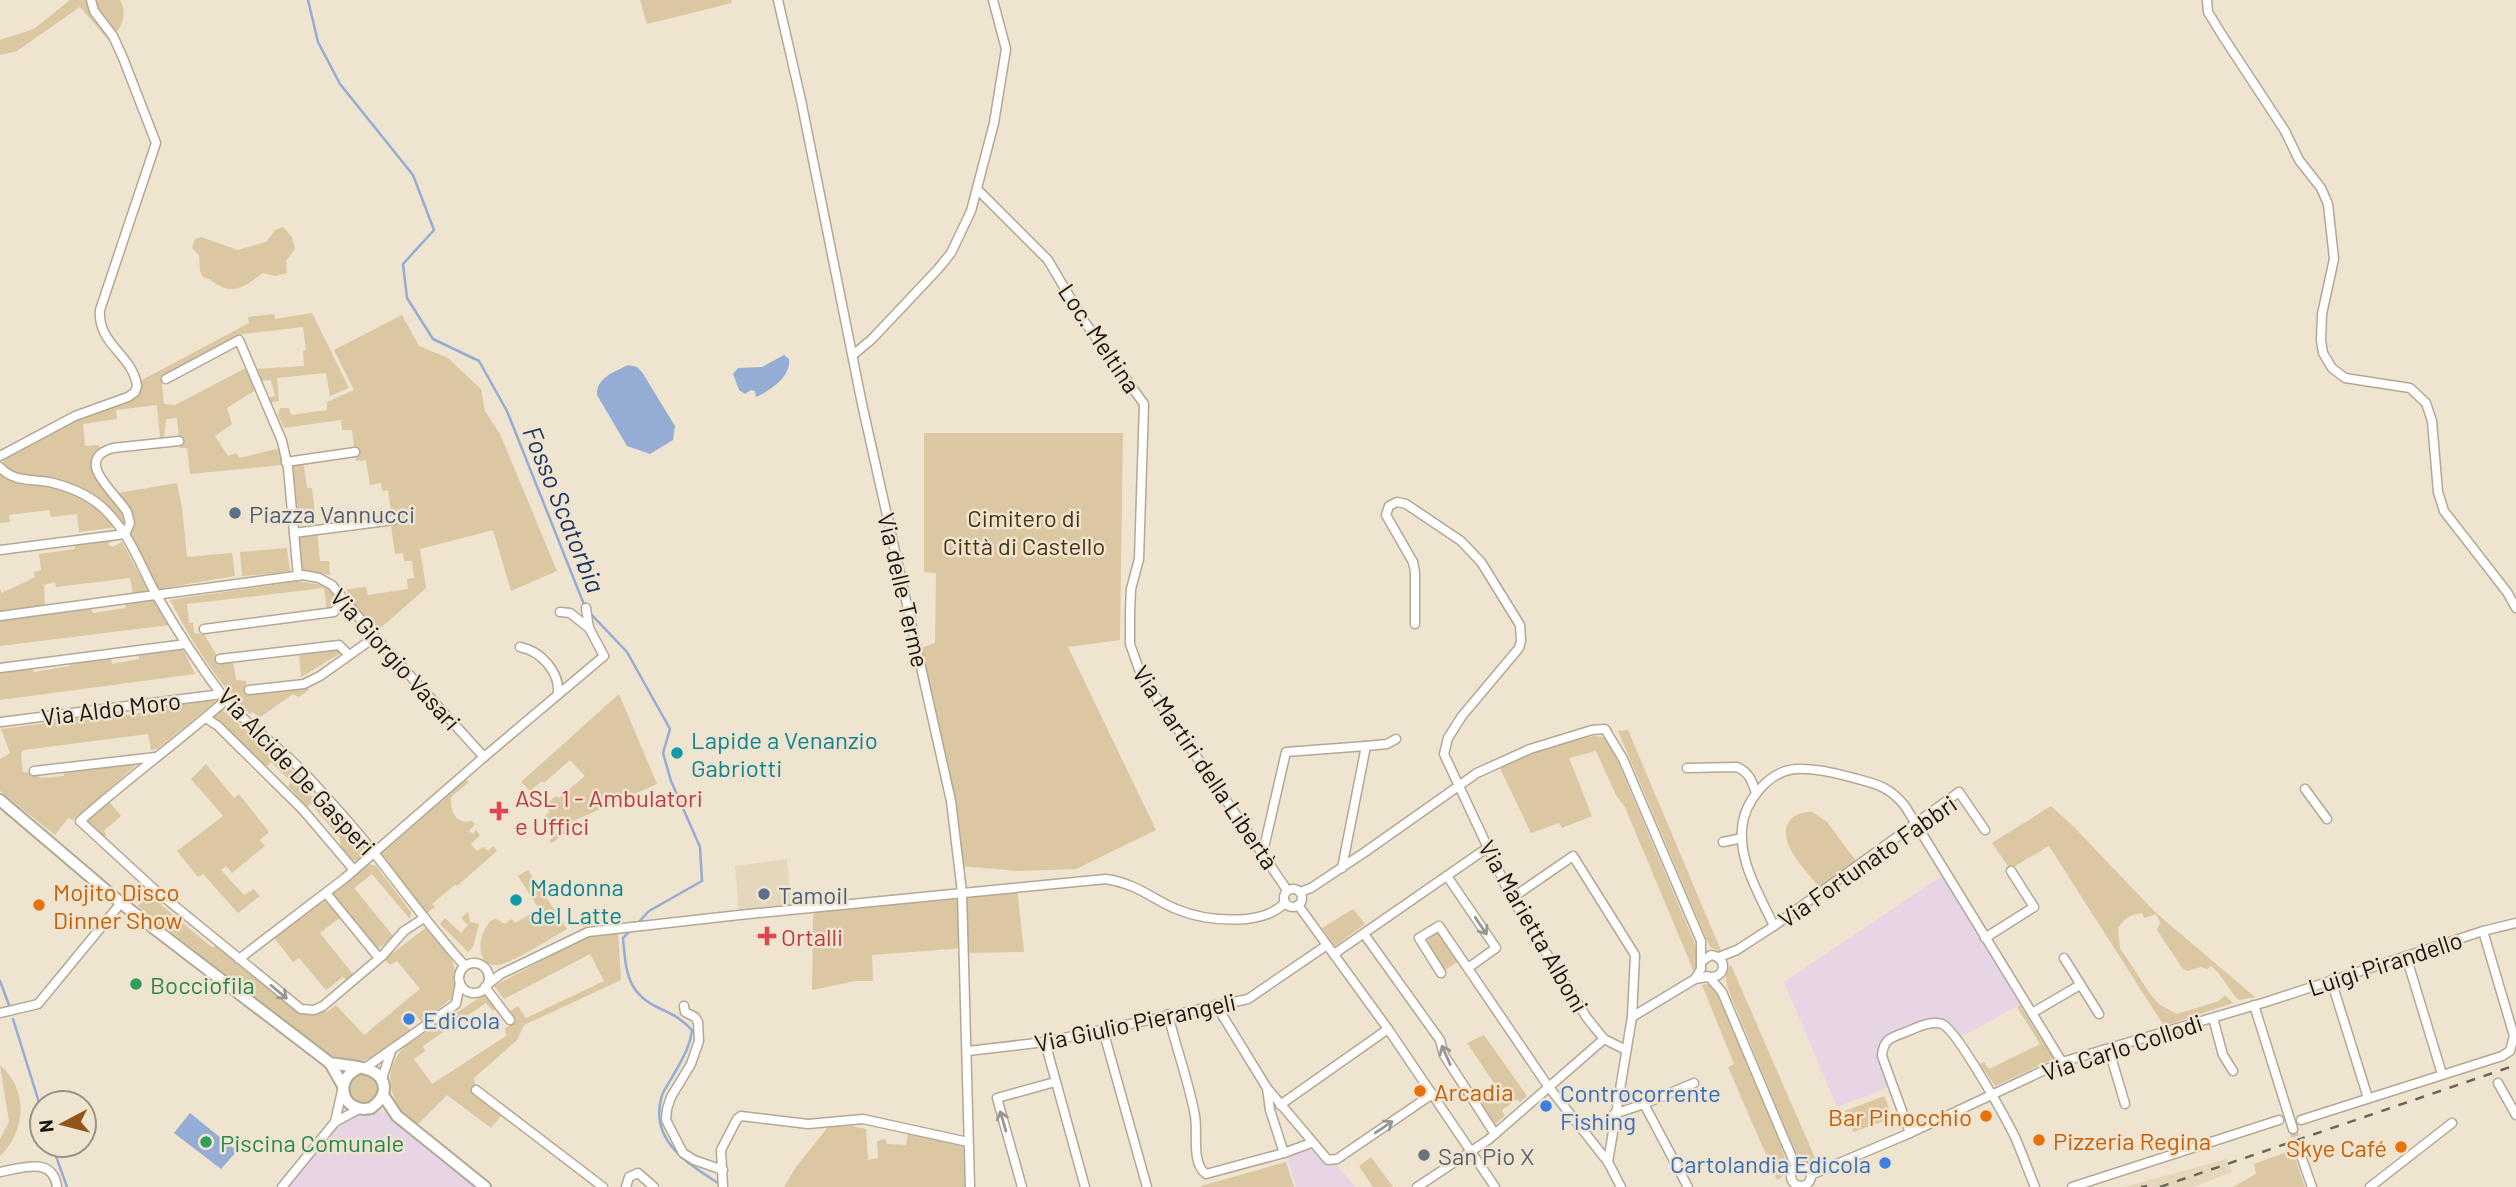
<svg xmlns="http://www.w3.org/2000/svg" width="2516" height="1187" font-family="Barlow,sans-serif">
<style>
.built{fill:#e5d7bc}
.education{fill:#e7d5e6}
.green{fill:#dbc7a1}
.water{fill:#95acd4}
.lines{fill:none;stroke-linecap:round;stroke-linejoin:round}
.stream{stroke:#95acd4;stroke-width:2.5}
.street-tunnel{stroke:#cfc5b3;stroke-width:8;stroke-dasharray:8 4;stroke-linecap:butt}
.street-casing{stroke:#b2a895;stroke-width:11}
.secondary-casing{stroke:#b2a895;stroke-width:14}
.street{stroke:#fff;stroke-width:8}
.secondary{stroke:#fff;stroke-width:10}
.rail{stroke:#6b6559;stroke-width:2.5;stroke-dasharray:9 9;stroke-linecap:butt}
.oneway{stroke:#989693}
.service-dot{fill:#5c6f8a;stroke:#efe4d0;stroke-width:2.5}
.culture-dot{fill:#0f9aa8;stroke:#efe4d0;stroke-width:2.5}
.health-dot{fill:#e0444e;stroke:#efe4d0;stroke-width:2.5}
.food-dot{fill:#e8710a;stroke:#efe4d0;stroke-width:2.5}
.leisure-dot{fill:#2e9e5b;stroke:#efe4d0;stroke-width:2.5}
.shop-dot{fill:#3f7fe0;stroke:#efe4d0;stroke-width:2.5}
.worship-dot{fill:#6b7280;stroke:#efe4d0;stroke-width:2.5}
.labels{text-anchor:middle;dominant-baseline:central;stroke-width:5;stroke-linejoin:round;paint-order:stroke}
.street-label{font-size:24px;fill:#19150e;stroke:#efe4d0}
.service-label{font-size:24px;fill:#4e5e75;stroke:#efe4d0;text-anchor:start}
.park-label{font-size:24px;fill:#463512;stroke:#efe4d0}
.culture-label{font-size:24px;fill:#0d838f;stroke:#efe4d0;text-anchor:start}
.health-label{font-size:24px;fill:#be3a42;stroke:#efe4d0;text-anchor:start}
.food-label{font-size:24px;fill:#c56008;stroke:#efe4d0;text-anchor:start}
.leisure-label{font-size:24px;fill:#27864d;stroke:#efe4d0;text-anchor:start}
.shop-label{font-size:24px;fill:#366cbe;stroke:#efe4d0;text-anchor:start}
.worship-label{font-size:24px;fill:#5b616d;stroke:#efe4d0;text-anchor:start}
.water-label{font-size:26px;font-style:italic;fill:#1a3566;stroke:#efe4d0}
</style>
<rect width="100%" height="100%" fill="#efe4d0"/>
<g class="built">
<polygon points="787,859 792,909 739,915 735,866"/>
<polygon points="2227,1159 2232,1172 2194,1187 2124,1187"/>
</g>
<g class="education">
<polygon points="1946,873 2025,1002 1956,1040 1947,1027 1924,1026 1883,1047 1892,1086 1837,1107 1784,982"/>
<polygon points="371,1108 397,1116 482,1187 282,1187 335,1122"/>
<polygon points="1308,1149 1314,1150 1326,1163 1336,1164 1355,1187 1296,1187 1288,1161 1289,1157 1291,1153"/>
</g>
<g class="green">
<path d="M70 0H120C129 15 120 30 109 41L80 7 17 51 0 55V40L34 29Z"/>
<polygon points="640,0 731,0 732,3 647,24"/>
<path d="M283 227 292 237 295 249 286 261 287 273 275 276 263 273C250 282 238 294 222 287 214 284 212 279 203 277L200 271 199 255 192 248 195 239 201 237 238 250 266 242 275 230Z"/>
<path d="M312 313 349 388 330 396 326 373 277 378 279 401 269 403 268 398 275 396 271 380 260 381 255 369 304 366 303 351 306 350 303 327 243 334 164 375 166 379 162 384 164 404 175 405 248 367 257 389 227 408 232 424 215 436 228 456 236 453 240 458 280 448 282 465 190 474 187 448H180L177 418 166 419 164 437 160 438 157 405 116 410 117 419 83 424 85 446 99 445 101 450 94 470C103 488 120 503 126 520L123 525C89 482 59 481 9 471L3 461 5 455 70 421 137 395 141 389 140 381 249 323 248 317 274 314 275 319Z"/>
<polygon points="402,315 419,346 448,358 481,389 485,411 500,434 557,571 511,591 493,530 420,549 426,588 376,632 348,599 347,589 366,587 368,595 408,589 407,579 414,578 412,561 404,561 403,553 395,554 391,526 394,526 394,520 387,521 386,513 391,512 388,490 382,491 381,483 370,485 366,460 356,461 352,430 342,430 341,420 284,428 278,415 280,408 289,408 291,415 327,410 327,402 354,390 334,350"/>
<polygon points="924,433 1123,433 1120,640 1068,647 1156,830 1076,869 1018,871 959,866 951,801 918,649 935,643 936,573 924,572"/>
<polygon points="303,460 307,488 312,488 316,522 297,525 291,461"/>
<path d="M0 471C12 486 40 483 58 487 81 492 102 508 116 527L79 532 77 514 51 517 49 510 9 515 10 522 0 523Z"/>
<polygon points="177,483 182,507 187,557 232,553 235,576 159,589 128,534 130,510 118,493"/>
<polygon points="317,530 320,561 329,561 330,575 303,571 298,532"/>
<polygon points="110,536 112,541 108,544 112,547 122,542 149,592 133,594 130,578 56,587 55,582 44,585 45,610 90,605 93,613 126,608 125,600 152,596 169,625 0,646 0,589 2,593 35,577 34,572 41,570 39,554 75,549 76,540"/>
<polygon points="287,548 290,572 242,576 240,552"/>
<path d="M299 581 327 586 339 601 333 609 327 610 324 588 187 604 189 623H193L194 633 204 634 216 654 217 663 233 661 236 680 246 681 248 692 307 686 309 690 299 697 293 694 259 718 253 712 250 714C216 681 192 642 170 600Z"/>
<polygon points="181,645 195,674 0,700 0,669 31,665 34,672 70,666 69,660 110,655 112,664 139,659 138,651"/>
<polygon points="337,647 341,653 301,677 299,653"/>
<polygon points="619,694 657,784 573,821 578,829 569,838 565,833 552,843 549,841 559,832 545,816 550,812 544,806 556,796 559,798 585,776 570,760 544,783 542,781 530,791 521,782"/>
<polygon points="211,696 215,702 157,749 151,750 148,734 24,750 21,753 23,772 34,774 41,778 64,776 64,768 143,759 73,820 68,818 55,835 0,791 0,759 10,753 1,729 63,721 62,714 79,712 81,719 101,716 101,709 118,707 120,716 141,713 140,705"/>
<polygon points="219,710 223,710 304,781 301,784 346,837 349,834 363,849 361,859 352,861 341,849 340,838 311,804 307,807 288,786 291,782 271,762 267,766 261,763 219,725 213,716"/>
<polygon points="1628,730 1722,953 1710,947 1618,731"/>
<polygon points="1594,736 1605,737 1609,741 1701,958 1698,970 1694,972 1625,807 1616,795 1596,751 1569,758 1592,816 1562,828 1559,823 1531,833 1499,766 1563,743"/>
<polygon points="206,764 234,798 239,794 269,832 260,840 265,846 232,873 226,866 221,870 244,895 254,889 260,896 238,913 203,874 198,877 177,851 223,816 191,779"/>
<path d="M466 780 469 782 451 797C450 811 456 825 472 821L475 824 469 831 473 834 476 830 480 835 471 844 477 851 484 847 488 851 493 846 497 851 457 886 455 885 432 904 435 907 427 913 381 854Z"/>
<polygon points="106,798 121,816 104,831 106,835 101,841 80,821"/>
<path d="M2051 806 2073 826 2156 913 2255 997 2239 1000C2227 989 2225 977 2211 966L2207 969 2201 967 2187 971 2183 969 2157 930 2160 922 2156 914 2144 918 2142 913C2130 915 2125 918 2118 928L2120 948 2150 994 2160 1005 2177 1014 2219 1001 2225 995 2233 1003 2164 1026 2049 846 2010 869 1992 843Z"/>
<path d="M1812 812 1827 822 1859 865 1822 891C1810 874 1772 840 1791 819 1797 813 1804 812 1812 812Z"/>
<polygon points="369,864 376,866 411,912 410,919 372,874 354,888 394,937 377,949 330,894"/>
<path d="M528 870 567 929C551 938 513 963 497 965 488 966 482 960 481 952 479 940 483 931 490 921L496 919 505 924 512 919 515 923 539 909 518 876Z"/>
<path d="M150 886 165 898 161 905 213 948 219 942 299 1011 311 1014 324 1009 327 1012 336 1005 364 1035 420 989 397 961 390 965 385 959 428 926C448 950 458 961 457 994L422 1022 411 1011 401 1020 412 1032C387 1047 361 1072 330 1060 325 1057 319 1049 314 1044L138 906 146 898Z"/>
<polygon points="1017,887 1024,952 964,953 964,948 872,955 873,981 855,981 812,990 813,917 816,907"/>
<polygon points="324,895 342,916 320,933 356,978 350,983 343,977 326,990 299,958 293,962 272,935"/>
<polygon points="1353,909 1365,924 1335,946 1322,928"/>
<polygon points="468,912 470,922 479,924 473,947 468,952 440,924 445,918 461,933 468,925 461,918"/>
<path d="M618 931 621 980 524 1025 517 1040 474 1078 476 1090 505 1111 491 1128 447 1095 416 1126C391 1104 379 1074 404 1047L487 993 498 1009 493 1011 486 1003 423 1046 425 1051 414 1059 432 1084 506 1036 505 1028 515 1022 510 1011 518 1006 526 1018 604 981 590 954 504 999 494 986 590 935Z"/>
<polygon points="1435,933 1441,934 1459,961 1445,970 1427,942 1429,937"/>
<path d="M1731 965 1819 1167 1809 1166 1798 1158 1732 999C1728 987 1721 975 1731 965Z"/>
<polygon points="1707,984 1714,987 1781,1144 1787,1167 1782,1177 1777,1180 1728,1067 1734,1064 1702,985"/>
<polygon points="2020,1005 2054,1059 1995,1086 1980,1064 1984,1062 1989,1069 2040,1044 2017,1007"/>
<polygon points="1484,1035 1527,1096 1520,1102 1517,1099 1502,1110 1505,1116 1495,1124 1477,1098 1496,1086 1467,1043"/>
<path d="M0 1065C28 1090 27 1130 0 1156V1139L9 1122Z"/>
<circle cx="363" cy="1089" r="15"/>
<polygon points="1884,1096 1893,1118 1853,1132 1845,1111"/>
<polygon points="851,1126 866,1129 868,1160 878,1158 877,1141 885,1139 887,1144 906,1145 908,1133 963,1146 965,1187 784,1187 796,1167 828,1127"/>
<polygon points="2292,1150 2305,1187 2233,1187 2256,1174 2254,1164"/>
<polygon points="1371,1157 1374,1161 1393,1187 1373,1187 1359,1166"/>
<polygon points="1286,1162 1294,1187 1202,1187 1201,1186"/>
</g>
<g class="water">
<path d="M784 355 789 359C791 377 771 390 756 397L755 391 751 390 745 394 739 390 733 374 738 368 762 367Z"/>
<path d="M628 365 637 367 642 372 675 426 673 440 650 454 627 446 597 395C596 378 614 372 628 365Z"/>
<polygon points="190,1113 237,1151 221,1169 174,1133"/>
</g>
<g class="lines">
<g class="stream">
<polyline points="308,0 318,42 340,84 413,175 434,230 403,264 407,298 433,339 479,361 507,411 585,607"/>
<polyline points="589,612 627,652 670,729 663,753 671,781 700,847 702,881 649,911 637,924"/>
<path d="M630 931 623 938C626 970 626 993 659 1008 672 1014 682 1019 692 1030 690 1048 680 1063 671 1079 668 1085 662 1092 661 1099 650 1142 690 1165 721 1185"/>
<polyline points="0,981 9,1005"/>
<polyline points="13,1019 42,1112"/>
<polyline points="52,1145 67,1187"/>
</g>
<polyline class="street-tunnel" points="2293,1129 2300,1153"/>
<defs>
<g id="street">
<polyline points="778,0 801,100 862,404 951,801 962,892 970,1187"/>
<polyline points="2207,0 2208,12 2222,35 2285,131 2299,160 2321,188 2328,204 2334,259 2322,314 2321,340 2323,353 2332,368 2345,378 2410,388 2426,403 2432,421 2438,492 2444,511 2507,592 2516,608"/>
<polyline points="978,190 1048,260 1084,321 1144,404 1139,559 1131,589 1130,612 1130,644 1141,675 1287,890"/>
<polyline points="853,355 872,339 938,269 951,253 971,211 994,123 1006,49 993,0"/>
<polyline points="166,379 239,340 282,441 288,468 298,576"/>
<path d="M0 456 75 416 128 397 135 392 137 386C133 355 97 344 100 310L156 143 123 58 113 36 94 11 91 0"/>
<polyline points="286,462 355,452"/>
<path d="M0 467C13 482 31 479 49 482 71 487 94 497 109 514 131 537 142 569 157 596 177 631 200 666 224 698 247 727 285 750 309 778 332 803 355 828 375 854 405 892 433 931 465 966"/>
<polyline points="294,533 394,520"/>
<path d="M125 534 130 523C129 519 128 516 127 512 118 495 71 460 113 448L179 441"/>
<polyline points="0,550 125,534"/>
<polyline points="560,612 570,613 589,628"/>
<polyline points="0,616 303,575 319,578 332,585 375,637 484,757 345,878 239,959"/>
<polyline points="1415,624 1415,572 1413,562 1386,515 1389,506 1397,502 1406,504 1461,541 1481,562 1520,625 1521,641 1519,648 1462,716 1448,738 1444,754 1511,897 1587,1018 1604,1039 1626,1050"/>
<polyline points="204,629 334,612 344,600"/>
<path d="M520 647C541 651 560 672 558 694"/>
<polyline points="220,659 339,645 348,654"/>
<polyline points="0,668 186,644"/>
<polyline points="249,690 304,684 320,676 375,637"/>
<path d="M226 700C178 742 127 779 80 821L154 889 301 1009 314 1010 323 1006 382 956 404 931 424 918"/>
<polyline points="206,718 218,726 303,810 354,870"/>
<polyline points="1,722 222,694"/>
<polyline points="1366,746 1387,744 1396,739"/>
<polyline points="484,757 604,656 589,628 586,608"/>
<path d="M1687 768 1737 767C1749 772 1752 781 1756 793"/>
<polyline points="34,771 156,757"/>
<polyline points="2305,789 2327,819"/>
<polyline points="1723,842 1742,838"/>
<polyline points="1263,852 1286,752 1366,746 1342,868"/>
<polyline points="1447,876 1496,948 1468,968"/>
<circle cx="1293" cy="898" r="9"/>
<polyline points="1300,892 1311,888 1365,852 1477,773 1530,749 1592,730 1605,729 1623,759 1701,941 1701,969 1695,979"/>
<polyline points="326,893 379,958"/>
<polyline points="1512,898 1573,856 1635,955 1632,1017 1608,1162"/>
<polyline points="1298,905 1388,1029 1495,1187"/>
<path d="M1774 926C1760 896 1739 862 1742 829 1744 802 1768 771 1796 769 1815 768 1832 772 1850 777 1875 784 1888 785 1905 806L2062 1062"/>
<polyline points="1364,934 1440,1040 1444,1055 1495,1134"/>
<polyline points="1985,938 2034,907 2011,871"/>
<polyline points="1334,954 1487,848"/>
<polyline points="2406,956 2442,1074"/>
<polyline points="1719,957 1737,950 1774,926 1959,792 1985,830"/>
<polyline points="2064,958 2099,1014"/>
<path d="M1702 961 1711 955C1730 958 1725 981 1707 976"/>
<circle cx="474" cy="978" r="15"/>
<polyline points="1441,973 1419,938 1439,926 1548,1086 1608,1162 1621,1187"/>
<polyline points="1710,978 1722,992 1796,1167"/>
<polyline points="2331,980 2368,1098"/>
<path d="M488 984 501 974 588 932 739 915 1106 879C1137 884 1149 897 1176 909 1198 918 1221 921 1246 919 1262 917 1273 914 1285 903"/>
<polyline points="485,987 510,1020"/>
<polyline points="1216,1005 1267,1088 1270,1110 1284,1153"/>
<polyline points="2254,1005 2293,1129"/>
<polyline points="684,1006 685,1012 695,1017 698,1022 699,1041 691,1064 671,1097 667,1109 666,1120 683,1153 694,1160 723,1170"/>
<polyline points="0,1013 38,1004 121,903"/>
<polyline points="2032,1013 2080,985"/>
<path d="M1168 1014C1176 1048 1189 1082 1195 1116 1198 1132 1191 1164 1206 1174L1284 1153 1311 1143"/>
<polyline points="1632,1017 1695,979 1707,977"/>
<polyline points="2213,1018 2223,1055 2233,1071"/>
<polyline points="1103,1030 1147,1187"/>
<polyline points="1045,1042 1085,1187"/>
<polyline points="2109,1050 2125,1104"/>
<polyline points="968,1051 1045,1042 1248,999 1327,945"/>
<polyline points="365,1068 456,1004 460,983"/>
<polyline points="382,1079 391,1051"/>
<polyline points="2498,1083 2516,1115"/>
<polyline points="1267,1088 1328,1160 1337,1159 1431,1095"/>
<polyline points="476,1090 603,1187"/>
<polyline points="1644,1104 1694,1083"/>
<polyline points="1280,1105 1388,1029"/>
<polyline points="1614,1114 1644,1104 1688,1187"/>
<polyline points="2301,1120 2502,1056 2510,1051 2514,1036 2483,931"/>
<polyline points="335,1122 342,1091"/>
<path d="M1910 1133 1882 1056C1883 1039 1892 1037 1906 1032 1916 1028 1931 1020 1942 1024 1957 1030 2006 1119 2015 1137 2022 1153 2028 1170 2035 1187"/>
<polyline points="2300,1153 2312,1187"/>
<circle cx="1801" cy="1176" r="10"/>
<path d="M0 1172C22 1168 53 1156 57 1187"/>
<polyline points="1811,1175 1910,1133 2062,1062 2266,1002 2483,931 2516,923"/>
<polyline points="282,1187 335,1122 359,1109"/>
<polyline points="626,1187 629,1177 638,1173 654,1187"/>
<polyline points="723,1187 721,1150 737,1119 741,1116 808,1124 863,1119 968,1142"/>
<polyline points="1022,1187 997,1098 1055,1082"/>
<polyline points="1417,1187 1488,1140 1604,1039"/>
<polyline points="2072,1187 2279,1120"/>
<polyline points="2370,1187 2452,1123"/>
</g>
<g id="secondary">
<polyline points="0,800 121,903 330,1063 342,1084"/>
<path d="M330 1063C348 1067 385 1064 384 1090 383 1098 378 1103 371 1108 344 1115 332 1081 357 1069"/>
<polyline points="383,1095 397,1116 485,1187"/>
</g>
</defs>
<use href="#street" class="street-casing"/>
<use href="#secondary" class="secondary-casing"/>
<use href="#street" class="street"/>
<use href="#secondary" class="secondary"/>
<g class="rail">
<polyline points="2141,1187 2147,1186"/>
<polyline points="2160,1187 2516,1065"/>
</g>
</g>
<defs><path id="oneway-shaft" d="M-6 0H5M1.5-3L5.5 0L1.5 3" fill="none" stroke-width="1.6" stroke-linecap="round" stroke-linejoin="round" transform="scale(1.75)"/></defs>
<g class="oneway">
<use href="#oneway-shaft" transform="translate(1481 926) rotate(56)"/>
<use href="#oneway-shaft" transform="translate(279 992) rotate(40)"/>
<use href="#oneway-shaft" transform="translate(1446 1055) rotate(-114)"/>
<use href="#oneway-shaft" transform="translate(1003 1121) rotate(-106)"/>
<use href="#oneway-shaft" transform="translate(1384 1127) rotate(-34)"/>
</g>
<g class="service-dot">
<circle cx="235" cy="513" r="7"/>
<circle cx="764" cy="894" r="7"/>
</g>
<g class="culture-dot">
<circle cx="677" cy="753" r="7"/>
<circle cx="516" cy="900" r="7"/>
</g>
<g class="health-dot">
<path d="M495.5 800.5h7v7h7v7h-7v7h-7v-7h-7v-7h7z"/>
<path d="M763.5 925.5h7v7h7v7h-7v7h-7v-7h-7v-7h7z"/>
</g>
<g class="food-dot">
<circle cx="39" cy="905" r="7"/>
<circle cx="1420" cy="1091" r="7"/>
<circle cx="1986" cy="1116" r="7"/>
<circle cx="2039" cy="1140" r="7"/>
<circle cx="2401" cy="1147" r="7"/>
</g>
<g class="leisure-dot">
<circle cx="136" cy="984" r="7"/>
<circle cx="206" cy="1142" r="7"/>
</g>
<g class="shop-dot">
<circle cx="409" cy="1019" r="7"/>
<circle cx="1546" cy="1106" r="7"/>
<circle cx="1885" cy="1163" r="7"/>
</g>
<circle class="worship-dot" cx="1424" cy="1155" r="7"/>
<g class="labels">
<g class="street-label">
<text transform="translate(1100 338) rotate(56)">Loc. Meltina</text>
<text transform="translate(904 590) rotate(77)">Via delle Terme</text>
<text transform="translate(396 659) rotate(48)">Via Giorgio Vasari</text>
<text transform="translate(111 708) rotate(-7)">Via Aldo Moro</text>
<text transform="translate(1206 767) rotate(56)">Via Martiri della Libertà</text>
<text transform="translate(297 771) rotate(47)">Via Alcide De Gasperi</text>
<text transform="translate(1867 861) rotate(-35)">Via Fortunato Fabbri</text>
<text transform="translate(1534 926) rotate(60)">Via Marietta Alboni</text>
<text transform="translate(2385 963) rotate(-18)">Luigi Pirandello</text>
<text transform="translate(1135 1022) rotate(-12)">Via Giulio Pierangeli</text>
<text transform="translate(2122 1047) rotate(-18)">Via Carlo Collodi</text>
</g>
<g class="service-label">
<text x="249" y="513">Piazza Vannucci</text>
<text x="778" y="894">Tamoil</text>
</g>
<g class="park-label">
<text x="1024" y="517">Cimitero di<tspan x="1024" dy="28">Città di Castello</tspan></text>
</g>
<g class="culture-label">
<text x="691" y="739">Lapide a Venanzio<tspan x="691" dy="28">Gabriotti</tspan></text>
<text x="530" y="886">Madonna<tspan x="530" dy="28">del Latte</tspan></text>
</g>
<g class="health-label">
<text x="515" y="797">ASL 1 - Ambulatori<tspan x="515" dy="28">e Uffici</tspan></text>
<text x="781" y="936">Ortalli</text>
</g>
<g class="food-label">
<text x="53" y="891">Mojito Disco<tspan x="53" dy="28">Dinner Show</tspan></text>
<text x="1434" y="1091">Arcadia</text>
<text x="1972" y="1116" text-anchor="end">Bar Pinocchio</text>
<text x="2053" y="1140">Pizzeria Regina</text>
<text x="2387" y="1147" text-anchor="end">Skye Café</text>
</g>
<g class="leisure-label">
<text x="150" y="984">Bocciofila</text>
<text x="220" y="1142">Piscina Comunale</text>
</g>
<g class="shop-label">
<text x="423" y="1019">Edicola</text>
<text x="1560" y="1092">Controcorrente<tspan x="1560" dy="28">Fishing</tspan></text>
<text x="1871" y="1163" text-anchor="end">Cartolandia Edicola</text>
</g>
<g class="worship-label">
<text x="1438" y="1155">San Pio X</text>
</g>
<g class="water-label">
<text transform="translate(565 509) rotate(68)">Fosso Scatorbia</text>
</g>
</g>
<g transform="translate(63 1124) rotate(263)"><circle r="33" fill="#efe4d0" stroke="#999182" stroke-width="2"/>
<path d="M0-5L12 26L0 18L-12 26Z" fill="#93561a"/>
<text y="-10" font-size="19" font-weight="bold" text-anchor="middle" fill="#19150e">N</text>
</g>
</svg>
